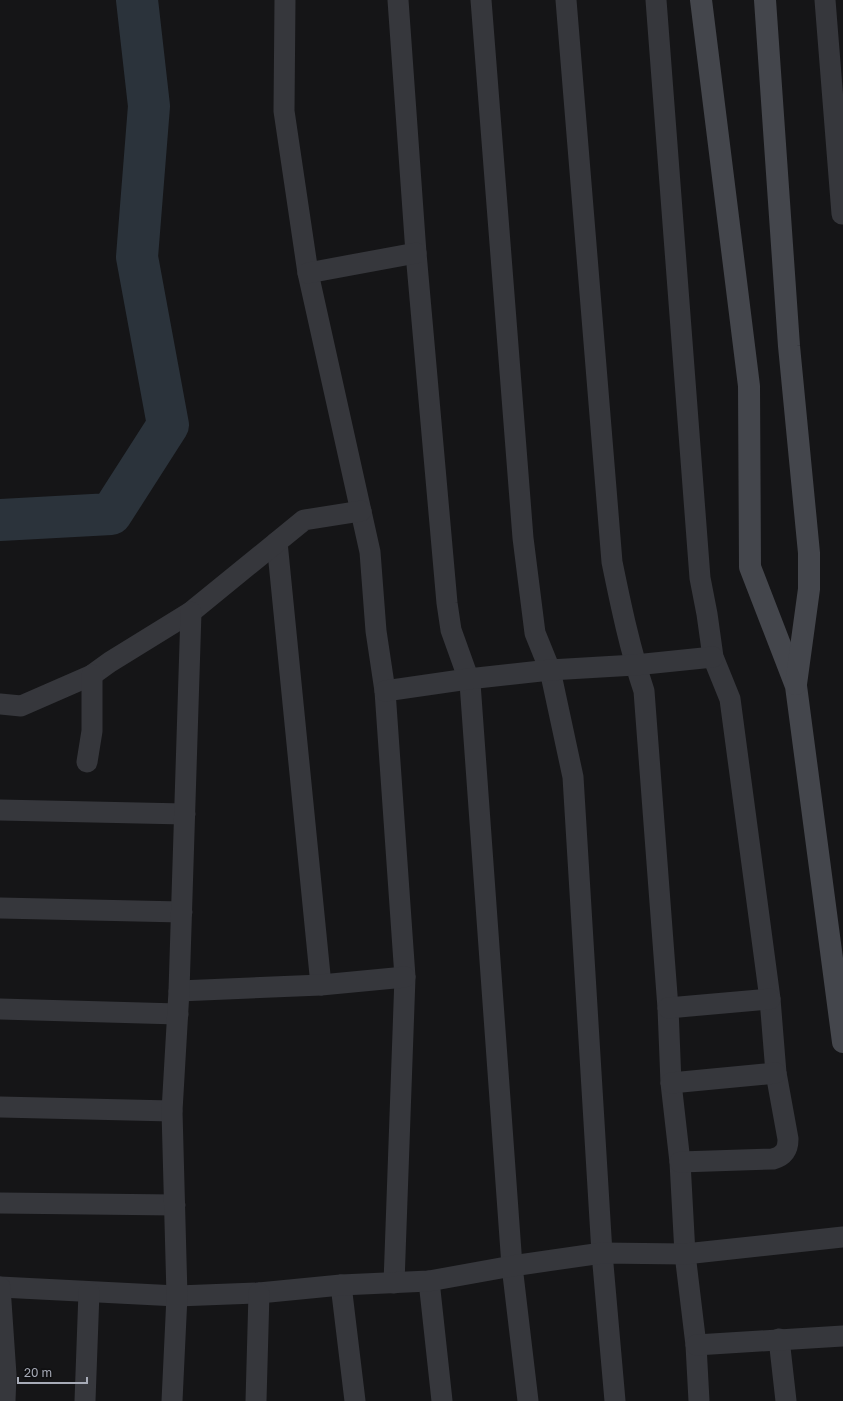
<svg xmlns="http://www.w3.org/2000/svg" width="843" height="1401" font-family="'Golos Text',sans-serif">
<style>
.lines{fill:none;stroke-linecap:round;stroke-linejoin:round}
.river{stroke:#2b333b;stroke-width:42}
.street{stroke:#36373c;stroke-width:21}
.secondary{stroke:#44464c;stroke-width:22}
</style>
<rect width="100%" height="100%" fill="#151517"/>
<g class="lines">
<polyline class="river" points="0,520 111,514 168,425 137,257 149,106 137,0"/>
<g class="street">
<polyline points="285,0 284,111 308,273 370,552 376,631 385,691 405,977 394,1283"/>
<polyline points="398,0 416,253 447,603 451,630 470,683 512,1266 528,1401"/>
<polyline points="481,0 523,538 535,633 550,670 573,777 602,1253 615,1401"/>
<path d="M566 0 612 562C621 606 630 649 644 691L668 1008 671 1083 680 1162 685 1254 696 1345 699 1401"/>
<path d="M656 0 700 578 707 614 713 657 730 699 770 999 776 1073 788 1139C788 1150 784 1156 773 1159L680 1162"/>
<polyline points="825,0 842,214 843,214"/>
<polyline points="308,273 416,253"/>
<polyline points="277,542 321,985"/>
<polyline points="385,691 468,679 550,670 635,665 713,657"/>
<polyline points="0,704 21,706 92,675 110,662 191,612 304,520 361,511"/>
<polyline points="87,762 92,731 92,675"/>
<polyline points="0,810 185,814"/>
<polyline points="0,908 182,912"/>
<polyline points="179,991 321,985 405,977"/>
<polyline points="668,1008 770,999"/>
<polyline points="0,1009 178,1014"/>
<polyline points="671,1083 776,1073"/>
<polyline points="0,1107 172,1111"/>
<polyline points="0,1203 175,1205"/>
<polyline points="429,1281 442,1401"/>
<polyline points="341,1285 355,1401"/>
<polyline points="0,1287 177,1296 259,1293 341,1285 429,1281 512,1266 602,1253 685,1254 843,1237"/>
<polyline points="0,1287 6,1375 5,1401"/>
<polyline points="779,1339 786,1401"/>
<polyline points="696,1345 843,1336"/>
<polyline points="85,1401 89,1292"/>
<polyline points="172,1401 177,1296 172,1111 179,991 191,612"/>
<polyline points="256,1401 259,1293"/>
</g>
<g class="secondary">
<polyline points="701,0 749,386 750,567 796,686 843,1042"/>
<polyline points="765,0 789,346 809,553 809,589 796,684"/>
</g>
</g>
<path d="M18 1377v6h69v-6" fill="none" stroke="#a7abb7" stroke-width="2"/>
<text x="24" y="1377" font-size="12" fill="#a7abb7" stroke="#101012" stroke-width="3" paint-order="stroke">20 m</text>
</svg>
